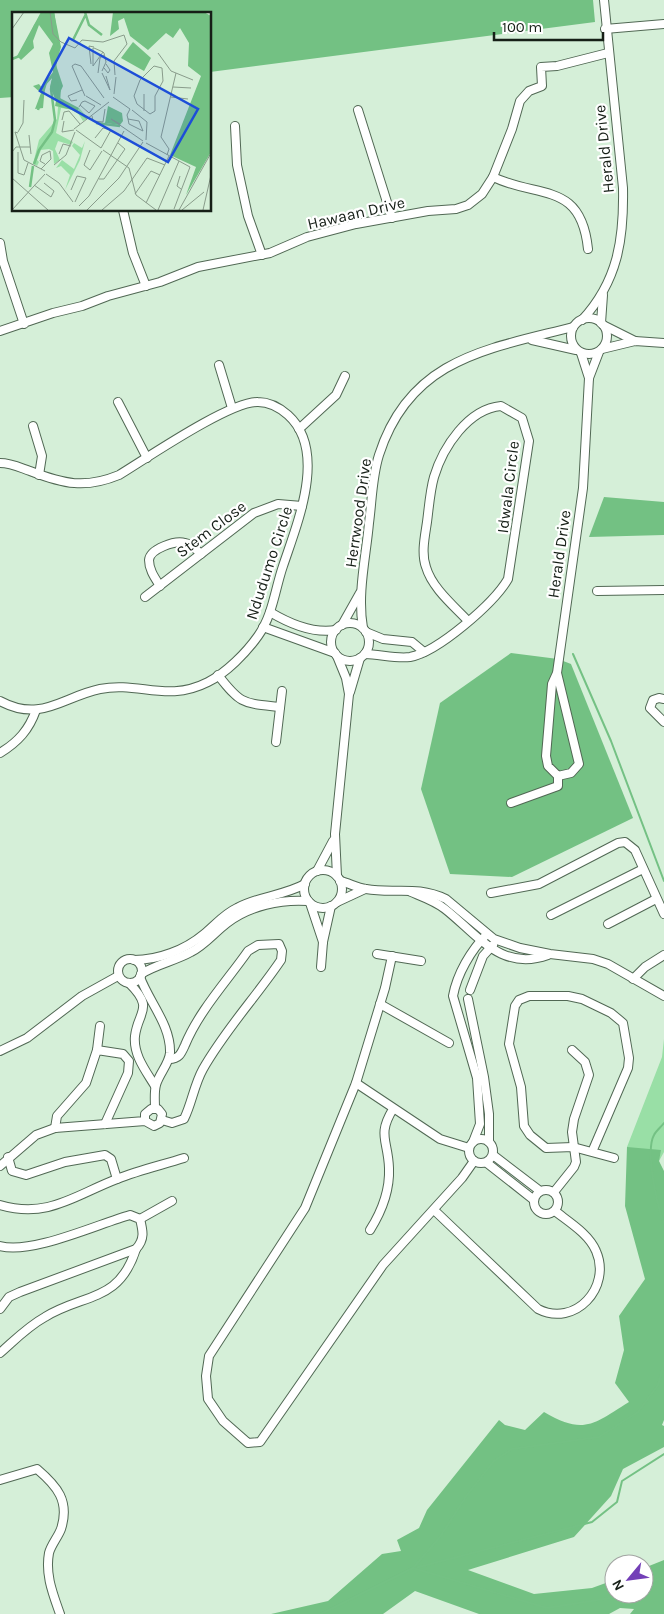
<svg xmlns="http://www.w3.org/2000/svg" width="664" height="1614" font-family="Karla,sans-serif">
<style>
.green{fill:#99dfa6}
.forest{fill:#73c183}
.lines{fill:none;stroke-linecap:round;stroke-linejoin:round}
.stream{stroke:#74c184;stroke-width:2}
.minor-casing{stroke:#516854;stroke-width:10}
.minor{stroke:#fff;stroke-width:8}
.labels{text-anchor:middle;dominant-baseline:central;stroke-width:4.5;stroke-linejoin:round;paint-order:stroke}
.street-label{font-size:16px;fill:#161f17;stroke:#fff}
.inset-river{fill:none;stroke:#74c184;stroke-width:2.5}
.inset-road{fill:none;stroke:#899c8b;stroke-width:1}
.view{fill:#1d4ed8;fill-opacity:0.15;stroke:#1d4ed8;stroke-width:2.5}
.inset-edge{fill:none;stroke:#161f17;stroke-width:2.5}
</style>
<rect width="100%" height="100%" fill="#d5efd8"/>
<polygon class="green" points="664,1039 664,1152 659,1161 664,1205 627,1147 662,1057"/>
<g class="forest">
<polygon points="0,0 593,0 595,22 210,72 210,14 14,14 14,97 0,98"/>
<polygon points="604,497 664,502 664,535 589,537"/>
<polygon points="511,653 558,659 571,664 633,818 512,877 450,874 421,789 440,703"/>
<path d="M627 1147 661 1150 659 1161 664 1171V1420L662 1425 664 1426V1447L623 1469 611 1496 574 1537 468 1570 534 1594 592 1588 614 1580V1594H644V1568L664 1560V1614H630L634 1609 620 1608 609 1614H479L415 1591 383 1614H271L328 1601 382 1554 401 1551 397 1540 419 1528 427 1510 499 1420 505 1425 525 1430 544 1412C584 1435 592 1425 629 1402L615 1383 624 1350 619 1316 645 1279 625 1206Z"/>
</g>
<g class="lines">
<g class="stream">
<polyline points="573,654 611,741 664,881"/>
<path d="M664 1123C661 1127 656 1131 654 1135 645 1151 657 1206 664 1223"/>
<polyline points="413,1568 440,1537 467,1495 494,1461 512,1449 599,1437 638,1412 658,1385 664,1363"/>
<polyline points="415,1568 592,1522 617,1502 622,1481 664,1454"/>
<polyline points="644,1585 664,1577"/>
<polyline points="321,1614 413,1568 547,1608 610,1598 620,1594"/>
</g>
<defs>
<g id="minor">
<polyline points="605,29 664,24"/>
<polyline points="358,110 392,218"/>
<polyline points="235,126 237,165 248,216 262,255"/>
<path d="M493 177C539 199 581 181 588 249"/>
<polyline points="123,210 133,253 146,286"/>
<polyline points="0,243 3,261 24,324"/>
<circle cx="589" cy="336" r="18"/>
<path d="M582 320C618 281 624 239 623 188L604 0"/>
<polyline points="601,323 603,295"/>
<polyline points="603,325 635,341"/>
<polyline points="0,331 53,313 82,306 108,296 160,282 198,267 270,253 307,237 356,224 428,211 456,209 468,205 482,194 493,177 512,129 520,101 529,91 542,86 541,67 557,66 608,53"/>
<polyline points="532,340 576,350"/>
<polyline points="602,349 635,341 664,343"/>
<polyline points="581,353 589,378"/>
<polyline points="219,365 232,408"/>
<polyline points="118,402 147,458"/>
<polyline points="33,426 42,456 39,475"/>
<polyline points="299,429 336,395 345,376"/>
<path d="M0 463C11 463 21 468 30 471 64 484 85 489 119 475 147 458 230 401 258 402 269 402 280 408 288 415 328 451 297 524 283 566 275 589 273 615 258 636 246 653 226 673 208 682 167 703 139 681 100 689 62 697 41 723 0 701"/>
<path d="M160 586C155 578 149 570 149 560 150 549 175 540 185 543 192 544 196 550 201 554"/>
<polyline points="597,591 664,590"/>
<polyline points="145,597 254,513 278,504 302,506"/>
<path d="M270 612C290 624 313 634 336 630"/>
<circle cx="350" cy="642" r="19"/>
<polyline points="342,625 360,593"/>
<polyline points="263,627 335,653"/>
<path d="M363 628C357 594 366 557 369 523 372 501 372 477 379 455 410 358 488 349 573 327"/>
<polyline points="366,632 383,639 412,642 424,652"/>
<path d="M365 654C379 654 396 659 410 657 438 652 494 603 508 579L529 441 522 418 501 406C468 409 443 447 434 477 430 491 429 507 427 522 425 536 421 553 426 567 432 588 454 606 468 621"/>
<polyline points="557,673 579,764 571,773 558,776 548,766 546,756 552,684 557,673 583,488 589,378 599,352"/>
<path d="M218 675C241 705 243 703 280 707"/>
<polyline points="350,692 360,658"/>
<polyline points="664,699 659,698 653,700 650,708 664,722"/>
<polyline points="276,742 282,691"/>
<path d="M0 753C18 742 29 730 36 710"/>
<polyline points="511,803 558,786 558,776"/>
<circle cx="323" cy="889" r="19"/>
<polyline points="317,871 333,841"/>
<polyline points="337,876 335,834 349,694 346,678 337,656"/>
<path d="M340 881C349 883 357 888 366 889 395 894 416 885 446 899L494 939 520 948 550 954 593 959 608 964 664 996"/>
<path d="M411 892C423 897 435 901 445 909 477 934 501 972 548 955"/>
<polyline points="491,893 539,884 618,843 625,842 635,850 664,914"/>
<polyline points="337,902 365,889"/>
<polyline points="310,903 323,942"/>
<polyline points="551,915 643,869"/>
<polyline points="608,924 656,899"/>
<polyline points="377,954 421,961"/>
<polyline points="392,956 385,988 356,1083 305,1208 209,1356 206,1376 208,1399 223,1421 248,1443 260,1442 383,1265 462,1178 474,1161"/>
<circle cx="130" cy="971" r="12"/>
<path d="M134 960C158 960 185 950 204 934 215 925 224 914 237 908 259 896 283 896 305 884"/>
<polyline points="321,967 323,942 331,906"/>
<path d="M141 974C157 964 175 961 191 952 205 945 215 932 227 923 249 906 281 899 308 901"/>
<path d="M140 977C149 1002 171 1025 170 1053 169 1064 159 1074 156 1085 154 1092 155 1101 155 1108"/>
<polyline points="633,979 645,967 664,955"/>
<path d="M129 983C155 1009 138 1011 135 1036 133 1055 146 1071 155 1086"/>
<polyline points="470,990 483,956 493,945"/>
<polyline points="468,999 484,1077 489,1114 489,1142"/>
<polyline points="380,1004 449,1043"/>
<polyline points="97,1050 100,1026"/>
<polyline points="0,1051 27,1038 82,996 118,976"/>
<polyline points="356,1083 440,1139 469,1148"/>
<path d="M162 1120 172 1123 184 1119C192 1103 194 1085 203 1069 225 1030 256 997 281 960L282 951 279 944 258 945 248 951C227 981 199 1011 185 1045 181 1054 179 1059 169 1059"/>
<polyline points="55,1128 57,1116 86,1083 97,1050 123,1054 129,1061 128,1073 105,1124"/>
<circle cx="481" cy="1151" r="12"/>
<path d="M473 1142 480 1124 477 1078 453 996C457 974 471 950 487 934"/>
<polyline points="592,1152 628,1068 629,1058 623,1023 611,1013 582,999 568,996 529,996 519,1000 515,1006 509,1044 521,1087 524,1126 530,1135 546,1148 573,1147 614,1158"/>
<polyline points="493,1155 540,1191"/>
<polyline points="8,1157 12,1171 26,1175 65,1162 105,1155 111,1159 117,1179"/>
<polyline points="487,1163 534,1200"/>
<polyline points="0,1166 36,1135 55,1128 145,1121 154,1126 160,1123 162,1114 158,1109 151,1109 145,1114 145,1121"/>
<circle cx="546" cy="1202" r="12"/>
<polyline points="554,1192 574,1167 576,1162 572,1132 574,1119 589,1075 585,1062 572,1050"/>
<path d="M0 1205C48 1219 75 1195 117 1179 139 1170 162 1165 184 1158"/>
<path d="M434 1210 538 1309C575 1328 612 1287 596 1251 589 1234 569 1222 555 1211"/>
<polyline points="140,1219 172,1201"/>
<path d="M370 1230C382 1211 390 1191 389 1168 388 1140 377 1135 393 1109"/>
<path d="M0 1246C31 1255 98 1224 130 1215L140 1219C143 1231 145 1239 136 1249L20 1292 9 1297 0 1309"/>
<path d="M0 1353C15 1340 27 1327 45 1317 84 1293 119 1303 136 1249"/>
<path d="M0 1480 37 1469C57 1486 70 1501 61 1529 58 1537 51 1545 49 1553 45 1575 53 1594 60 1614"/>
</g>
</defs>
<use href="#minor" class="minor-casing"/>
<use href="#minor" class="minor"/>
</g>
<g class="labels">
<g class="street-label">
<text transform="translate(604 149) rotate(-96)">Herald Drive</text>
<text transform="translate(356 213) rotate(-13)">Hawaan Drive</text>
<text transform="translate(508 487) rotate(-83)">Idwala Circle</text>
<text transform="translate(358 513) rotate(-82)">Herrwood Drive</text>
<text transform="translate(211 529) rotate(-37)">Stem Close</text>
<text transform="translate(559 554) rotate(-82)">Herald Drive</text>
<text transform="translate(269 563) rotate(-72)">Ndudumo Circle</text>
</g>
</g>
<g transform="translate(12 12)">
<rect width="199" height="199" fill="#d5efd8"/>
<path d="M52 92 67 96 76 106 71 109 64 98 49 96 44 121 61 130 59 133 46 129 43 137 48 148 42 152 41 139 37 137 29 138 25 148 27 150 25 154 21 152 27 128 45 107 46 95ZM73 129 68 148 53 178 58 163 49 154 44 156 50 148 62 157 68 143 60 134 62 131 70 136Z" fill="#99dfa6"/>
<path d="M29 0H42L49 35 44 53 51 74 46 85 67 96 65 99 43 94 44 89 38 75 40 66 33 74 31 96 23 97 29 81 21 74 27 72 30 76 41 60 37 41 41 32 27 13 21 29 22 36 9 48 5 44ZM101 0H192L199 4V140L174 183 184 155 158 143 189 64 176 54 177 31 168 16 161 26 154 21 136 38 118 24 112 6 106 9 107 17 98 24ZM121 30 139 46 132 59 109 46ZM96 94 110 101 111 109 108 113 93 111Z" fill="#73c183"/>
<path class="inset-river" d="M41 0 44 23M73 0 77 13 90 23M61 28 74 2M0 47 10 43 23 14 33 0M43 61 48 72 47 88 75 106M26 98 34 70 43 61 44 26M84 111 108 114M22 152 27 138 40 120 43 108 39 77 43 61M18 175 21 154"/>
<path class="inset-road" d="M38 0 41 22 49 30 63 36 70 28 91 30 112 23 115 32 102 49 103 63M0 17 12 0M146 41 159 59 181 68M79 52 77 34 82 35M142 54 150 56 151 69 143 84V99L138 102 125 92 122 84 128 68ZM92 56 96 61 98 58 94 52M90 59 94 50 92 41 91 40 82 36H81V54L91 40M86 61 88 46 92 43M90 61 98 78 94 64M161 75 179 76M102 82 104 65M132 82V99M73 84 60 54 63 52 69 54 92 86M74 84 89 93M101 85 118 97M159 85 176 87M65 88 59 89 56 84 70 78M67 95 70 90 73 89 83 94 77 101 68 93M120 98 135 110 134 128M80 104 81 109 91 110 93 97M116 107 127 109 131 119 117 112 116 107 115 103 118 97M50 108 52 100 57 99 68 112M52 109 50 120 62 118M108 112 99 107 131 129M62 117 97 90M64 118 89 136M6 120 11 111 12 88M6 121 3 120 12 148 33 159M17 123 19 142M83 126 91 116 99 118 89 136M134 131 178 155 162 197M78 138 72 153 78 158 90 139M91 138 117 156 124 183 144 198M0 140 4 135H18M6 140V161L12 163 16 151M47 142 51 132 59 134M155 143 157 137 149 125 164 61M42 153 54 143 63 120M29 157 39 147 38 139 30 143 28 149 33 152M34 162 47 171 61 190M168 164 165 174 169 177M0 166 36 198M87 167H92L113 137 106 131M22 173 39 185 42 179 32 171M59 178 65 164 74 166 63 190M123 182 139 159 148 163M134 191 157 144M67 194 77 184 112 119M0 198 33 162M75 198 107 166 131 130M90 198 112 179 135 146 153 153M146 198 167 149M167 198 199 141M170 198 192 180M191 198 199 163"/>
<path class="view" d="M57 26 186 97 156 150 28 79Z"/>
<rect width="199" height="199" class="inset-edge"/>
</g>
<g transform="translate(629 1579) rotate(241)"><circle r="24" fill="#ffffff" stroke="#a2a5a2"/>
<path d="M0-4L9 19L0 12L-9 19Z" fill="#733fb7"/>
<text y="-8" font-size="14" font-weight="bold" text-anchor="middle" fill="#161f17">N</text>
</g>
<path d="M494 32v8h109v-8" fill="none" stroke="#161f17" stroke-width="2.5"/>
<text x="502" y="32" font-size="15" fill="#161f17" stroke="#ffffff" stroke-width="4" paint-order="stroke">100 m</text>
</svg>
